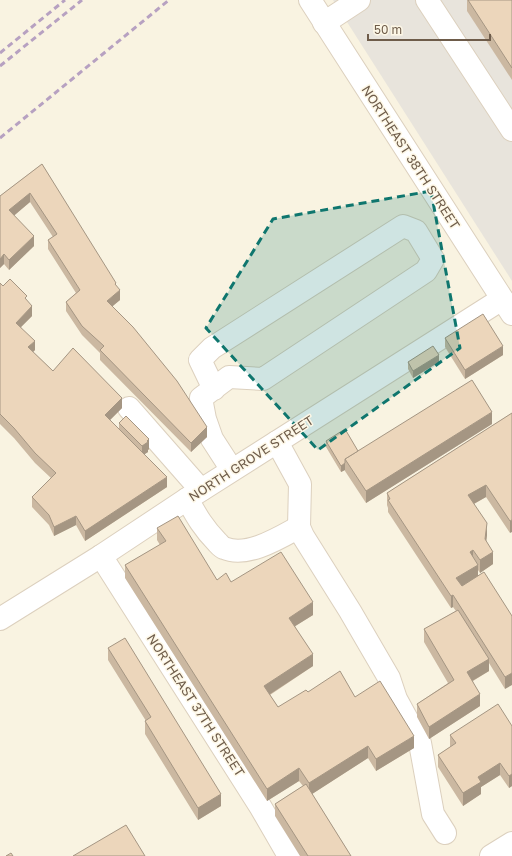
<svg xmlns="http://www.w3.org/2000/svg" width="512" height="856" font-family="'Golos Text',sans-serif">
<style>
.industrial{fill:#e8e4dc}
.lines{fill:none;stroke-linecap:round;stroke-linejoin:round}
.minor-casing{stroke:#dcd0be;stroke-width:24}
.minor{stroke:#fff;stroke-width:22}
.rail{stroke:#b7a1c1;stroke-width:3;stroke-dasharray:6 4;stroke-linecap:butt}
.wall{fill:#cbb8a1}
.shaded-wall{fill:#a59683}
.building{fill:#ecd6bb;stroke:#a59683}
.marked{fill:#0f766e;fill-opacity:0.2;stroke:#0f766e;stroke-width:3;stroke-dasharray:8 5;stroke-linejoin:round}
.labels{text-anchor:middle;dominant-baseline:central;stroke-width:3;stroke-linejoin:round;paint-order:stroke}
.street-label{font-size:13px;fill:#6e5c4a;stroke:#fdf7e6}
</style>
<rect width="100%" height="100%" fill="#f9f3e1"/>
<polygon class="industrial" points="333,0 512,0 512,281"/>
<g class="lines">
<defs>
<g id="minor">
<polyline points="310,0 512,314"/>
<polyline points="427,0 512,130"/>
<polyline points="324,23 359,0"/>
<polyline points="214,389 200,360 212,348 403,226 416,231 433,259 426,271 263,379 229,377 201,398 205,419 212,439 232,470"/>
<polyline points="129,408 201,490"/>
<polyline points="277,442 300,484 299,527 303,536 350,611 389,678 396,699 420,743 433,814 445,833"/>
<path d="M187 499C196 515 203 528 217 542 219 544 221 547 224 548 247 558 279 538 299 527"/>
<polyline points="101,556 260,806 289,856"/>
<polyline points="0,619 101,556 187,499 502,299"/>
<polyline points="491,856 512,843"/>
</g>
</defs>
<use href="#minor" class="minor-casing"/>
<use href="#minor" class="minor"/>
<g class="rail">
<polyline points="0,53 65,0"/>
<polyline points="0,66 82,0"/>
<polyline points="0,138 169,0"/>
</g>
</g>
<g class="wall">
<polygon points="467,0 512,0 512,80 467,11"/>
<polygon points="42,164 116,285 120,300 112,306 207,437 191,452 100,360 100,353 82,335 66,311 66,302 76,293 48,249 48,240 53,237 30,202 14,215 34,246 9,270 4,264 0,268 0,196"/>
<polygon points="0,283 3,286 27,301 32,316 21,327 35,350 33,352 53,371 122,408 110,420 119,429 119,423 149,449 148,450 148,452 144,454 167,487 85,541 76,525 54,536 49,525 32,507 32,497 51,478 35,463 14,438 0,424"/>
<polygon points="445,338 503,355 465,379 445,347"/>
<polygon points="408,362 439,362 413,378 408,369"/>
<polygon points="512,413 510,533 486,497 474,504 487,535 486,541 493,564 480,573 478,570 478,575 512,616 505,689 489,663 489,671 473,681 480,706 429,739 417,717 417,704 448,683 424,642 424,629 456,611 453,607 451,608 388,512 388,508 387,505 387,493"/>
<polygon points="492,424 366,503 345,471 345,470 341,472 326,447 326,441 358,451"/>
<polygon points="157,528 217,580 231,582 313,615 295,626 313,666 270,695 278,707 308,692 355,697 414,748 376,771 368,758 312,794 351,856 300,856 275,816 275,804 303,786 299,781 267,801 125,578 125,565 160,545 157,540"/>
<polygon points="108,648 221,806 198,820 145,734 145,721 146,721 108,660"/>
<polygon points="512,726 512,786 509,788 500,775 481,787 481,794 463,806 438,767 438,755 450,747 450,735"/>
</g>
<g class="shaded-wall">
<polygon points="30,193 30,202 9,220 9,210"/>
<polygon points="34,236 34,246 9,270 9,260"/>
<polygon points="4,254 4,264 0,268 0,259"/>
<polygon points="120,290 120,300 107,311 107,301"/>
<polygon points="32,306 32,316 16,332 16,323"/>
<polygon points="35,341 35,350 28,357 28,347"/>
<polygon points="503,346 503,355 465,379 465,370"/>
<polygon points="439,355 439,362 413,378 413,371"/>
<polygon points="122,398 122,408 105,425 105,415"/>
<polygon points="492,412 492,424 366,503 366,491"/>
<polygon points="207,427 207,437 191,452 191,443"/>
<polygon points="149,439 149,449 148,450 148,452 142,456 142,446"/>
<polygon points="345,463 345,470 341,472 341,466"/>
<polygon points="167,477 167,487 85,541 85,531"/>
<polygon points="486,485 486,497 468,507 468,495"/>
<polygon points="76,516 76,525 54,536 54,527"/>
<polygon points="512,520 512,532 510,533 510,521"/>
<polygon points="487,523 487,535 485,551 485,539"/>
<polygon points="473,550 473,562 470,552"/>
<polygon points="493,552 493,564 480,573 480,560"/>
<polygon points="478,565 478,577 456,590 456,578"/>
<polygon points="453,595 453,607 451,608 451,596"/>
<polygon points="313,602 313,615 289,630 289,618"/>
<polygon points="313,654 313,666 264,698 264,686"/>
<polygon points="489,659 489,671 467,684 467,672"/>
<polygon points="512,673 512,685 505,689 505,677"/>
<polygon points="480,694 480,706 429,739 429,727"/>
<polygon points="414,736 414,748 376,771 376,759"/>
<polygon points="368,746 368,758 309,796 309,783"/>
<polygon points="500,763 500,775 481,787 481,794 463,806 463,793 478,777"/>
<polygon points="299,768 299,781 267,801 267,789"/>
<polygon points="512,774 512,786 509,788 509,776"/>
<polygon points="221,794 221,806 198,820 198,808"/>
</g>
<g class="building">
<polygon points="468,0 512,0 512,68"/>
<polygon points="42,164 116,283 115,284 120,290 107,301 133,327 177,381 207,427 191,443 100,350 104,346 82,326 66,302 80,290 48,240 57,234 30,193 9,210 34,236 9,260 4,254 0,259 0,196"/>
<polygon points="10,279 27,296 25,298 32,306 16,323 35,341 28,347 53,371 73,348 122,398 105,415 167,477 85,531 76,516 54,527 49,515 32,497 56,473 35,453 14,428 0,414 0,283 3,286"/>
<polygon points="483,314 503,346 465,370 445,338"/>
<polygon points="433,346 439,355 413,371 408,362"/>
<polygon points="472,380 492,412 366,491 345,459"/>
<polygon points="512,413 512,520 510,521 486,485 468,495 487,523 485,539 493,552 480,560 473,550 470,552 478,565 456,578 462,586 484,572 512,616 512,673 505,677 453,595 451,596 388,500 390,499 387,493"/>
<polygon points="126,416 149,439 147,441 148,442 142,446 119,423"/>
<polygon points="345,429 358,451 345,459 345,463 341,466 326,441"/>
<polygon points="178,516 217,580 226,573 231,582 281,552 313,602 289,618 313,654 264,686 278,707 306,690 308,692 340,671 355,697 380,681 414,736 376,759 368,746 309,783 299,768 267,789 125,565 166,541 157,528"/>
<polygon points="458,610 489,659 467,672 480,694 429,727 417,704 454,680 424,629"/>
<polygon points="125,638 221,794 198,808 145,721 151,717 108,648"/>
<polygon points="498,704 512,726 512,774 509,776 500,763 478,777 481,782 463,793 438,755 456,743 450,735"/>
<polygon points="306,784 351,856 308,856 275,804"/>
<polygon points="126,825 145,856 73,856"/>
<polygon points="11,853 13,856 6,856"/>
</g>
<path class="marked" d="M431 191 460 348 318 450 206 328 273 219Z"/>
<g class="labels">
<g class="street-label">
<text transform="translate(411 157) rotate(57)">NORTHEAST 38TH STREET</text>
<text transform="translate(251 458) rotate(-33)">NORTH GROVE STREET</text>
<text transform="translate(196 705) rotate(57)">NORTHEAST 37TH STREET</text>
</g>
</g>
<path d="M368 34v6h122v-6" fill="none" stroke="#6e5c4a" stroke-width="2"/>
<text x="374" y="34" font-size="12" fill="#6e5c4a" stroke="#fdf7e6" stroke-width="3" paint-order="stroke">50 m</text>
</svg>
